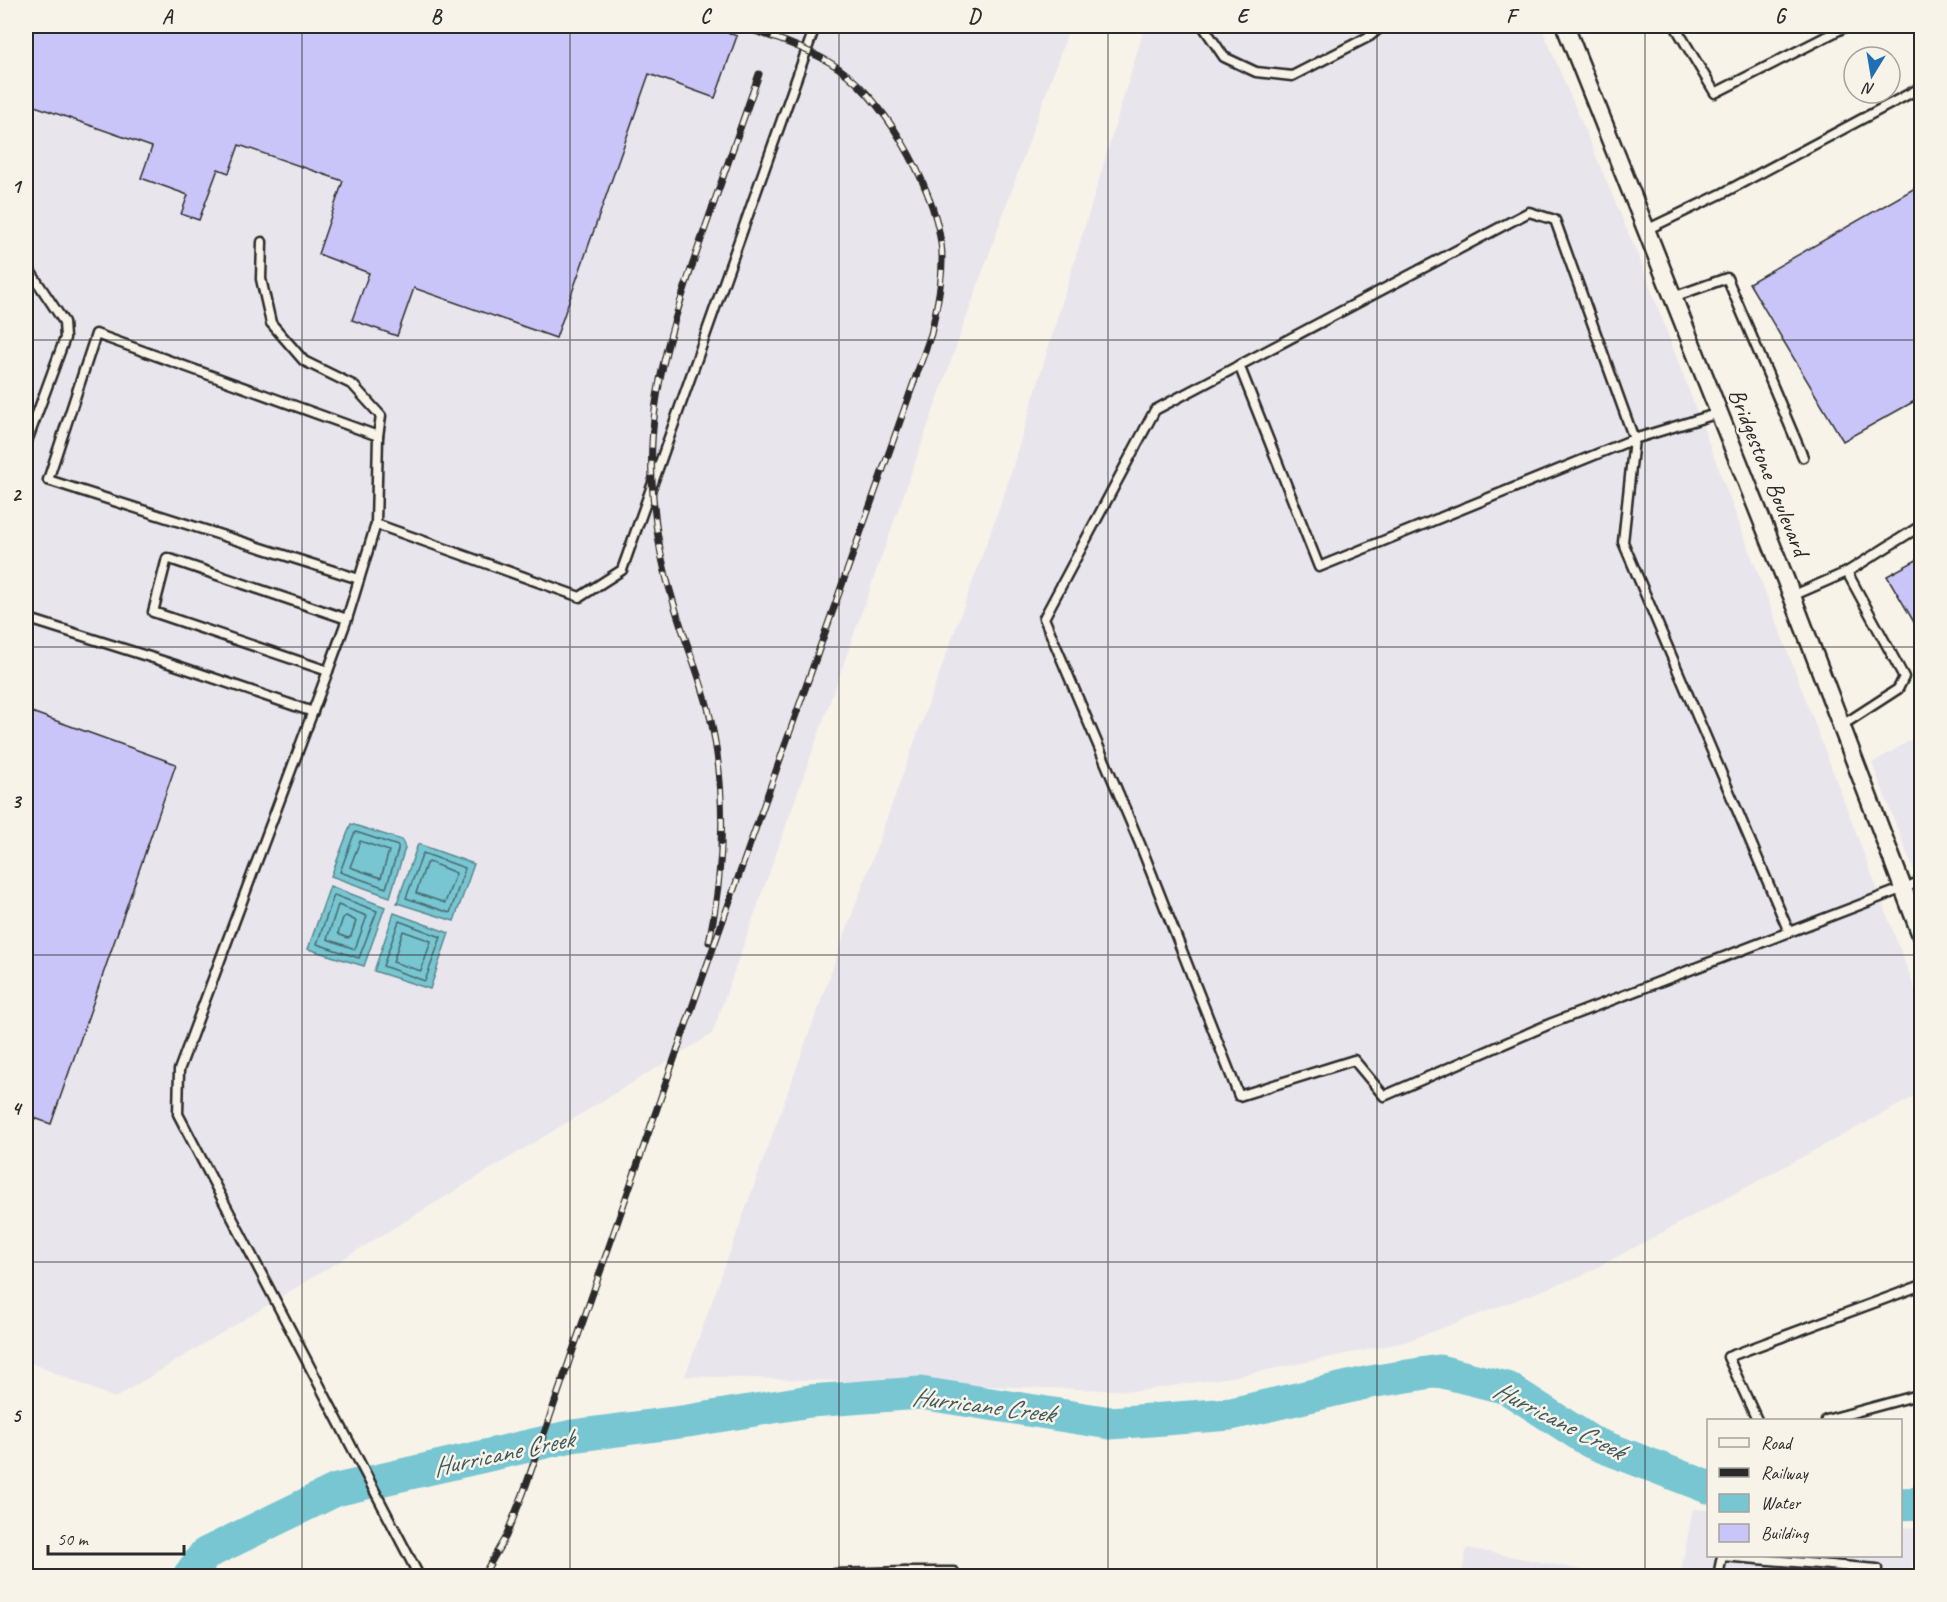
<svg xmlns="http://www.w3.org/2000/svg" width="1947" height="1602" font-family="Caveat,sans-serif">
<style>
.built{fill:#e9e5ed}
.water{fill:#77c6d2;stroke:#59888f;stroke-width:1.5}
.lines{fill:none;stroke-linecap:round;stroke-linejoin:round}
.shore{stroke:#49696e;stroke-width:1.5}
.river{stroke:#77c6d2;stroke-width:33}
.building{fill:#c9c5f8;stroke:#2b2b2b;stroke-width:1.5}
.service-casing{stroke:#2b2b2b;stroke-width:13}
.minor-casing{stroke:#2b2b2b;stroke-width:21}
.service{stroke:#f7f3e8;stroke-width:8}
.minor{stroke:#f7f3e8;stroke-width:16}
.rail-casing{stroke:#2b2b2b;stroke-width:7}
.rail{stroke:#f7f3e8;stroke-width:4.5;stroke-dasharray:14;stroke-linecap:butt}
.grid{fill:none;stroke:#2b2b2b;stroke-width:1.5;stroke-opacity:0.55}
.labels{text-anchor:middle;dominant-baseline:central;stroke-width:5;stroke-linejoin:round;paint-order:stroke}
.street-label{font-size:24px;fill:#2b2b2b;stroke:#f7f3e8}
.water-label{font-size:26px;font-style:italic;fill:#425a5d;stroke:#f7f3e8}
.neatline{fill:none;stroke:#2b2b2b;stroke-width:2}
.grid-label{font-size:20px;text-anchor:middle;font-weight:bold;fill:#2b2b2b}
</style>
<rect width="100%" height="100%" fill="#f7f3e8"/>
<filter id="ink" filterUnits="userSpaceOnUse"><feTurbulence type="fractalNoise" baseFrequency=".0167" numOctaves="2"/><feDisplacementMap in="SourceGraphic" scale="12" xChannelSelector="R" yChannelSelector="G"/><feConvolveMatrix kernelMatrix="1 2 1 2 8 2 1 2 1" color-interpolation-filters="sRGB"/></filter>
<g filter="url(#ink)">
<g class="built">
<polygon points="26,26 1070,26 712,1034 115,1398 26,1361"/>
<polygon points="1145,26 1541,26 1641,263 1921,1005 1921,1093 1583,1275 1405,1342 1237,1376 1139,1391 685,1376 1005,492"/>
<polygon points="1921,734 1921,889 1872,763"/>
<polygon points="1693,1509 1708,1510 1708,1556 1900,1556 1901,1527 1919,1528 1910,1576 1680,1576"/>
<polygon points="1467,1548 1613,1576 1461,1576"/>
</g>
<g class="water">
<polygon points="351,824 402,840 405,848 390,897 331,876"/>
<polygon points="418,844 474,864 454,921 397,903"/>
<polygon points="330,886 385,907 364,966 308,949"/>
<polygon points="394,913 449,933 430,989 374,971"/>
</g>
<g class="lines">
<g class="shore">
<polygon points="356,832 398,846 398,850 386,888 340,872 354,834"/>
<polygon points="360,841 389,851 381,878 350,867"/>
<polygon points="423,853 465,868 450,913 406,898"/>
<polygon points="429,862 456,873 445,903 416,893 426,864"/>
<polygon points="334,895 377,911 359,958 317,944"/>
<polygon points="338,905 367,916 355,949 327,939"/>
<polygon points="346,916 356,921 351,936 348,938 340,935 338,933 343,918"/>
<polygon points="399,921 441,937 425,981 383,966"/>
<polygon points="403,931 431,941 421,971 393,962"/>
</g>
<g class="river">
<polyline points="1900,1504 1922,1503"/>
<polyline points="189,1576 205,1554 336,1490 572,1436 688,1421 810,1401 920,1393 1110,1423 1231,1414 1370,1382 1439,1371 1507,1388 1591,1442 1708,1487"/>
</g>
</g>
<g class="building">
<polygon points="26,26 708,26 737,36 715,98 649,74 556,338 414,288 397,336 352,320 369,273 318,254 343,181 239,145 229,173 218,169 199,220 181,214 188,195 141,178 152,147 26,103"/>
<polygon points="1922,184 1922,397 1843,441 1749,283"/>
<polygon points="1922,557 1922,636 1887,576"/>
<polygon points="26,710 176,764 51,1124 26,1115"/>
</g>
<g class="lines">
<defs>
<g id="service">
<polyline points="1203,26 1224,57 1256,72 1292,76 1370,36 1382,26"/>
<polyline points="1675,26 1715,93 1847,26"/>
<polyline points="1646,230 1723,193 1922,87"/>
<polyline points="262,242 261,279 271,323 304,361 353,385 381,416 378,436"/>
<polyline points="1673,297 1727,278 1803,457"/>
<polyline points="1239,365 1319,567 1634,439 1623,542 1789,932"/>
<polyline points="1719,413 1634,439 1555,220 1529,212 1155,410 1044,618 1140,844 1239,1096 1354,1060 1384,1096 1552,1023 1922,881"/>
<polyline points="26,444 65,338 64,322 26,265"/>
<polyline points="359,579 48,480 96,334 378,436 376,524"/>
<polyline points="1792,596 1847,572 1922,525"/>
<polyline points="26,618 172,664 313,712"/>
<polyline points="347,619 167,558 153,612 328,671 347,619 376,524 580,597 622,570 813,32 796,26"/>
<polyline points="328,671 179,1070 178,1114 419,1576"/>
<polyline points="1841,726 1898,689 1904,677 1847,572"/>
<polyline points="1757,1420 1728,1357 1922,1285"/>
<polyline points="1826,1420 1922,1394"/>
<polyline points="905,1572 954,1572"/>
<polyline points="835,1576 835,1574 905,1572 905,1576"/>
<polyline points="1718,1576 1722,1556 1877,1569 1876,1576"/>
</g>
<polyline id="minor" points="1565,26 1792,596 1922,938"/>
</defs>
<use href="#service" class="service-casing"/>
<use href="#minor" class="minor-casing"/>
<use href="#service" class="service"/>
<use href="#minor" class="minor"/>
<defs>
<g id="rail">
<path d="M709 942C725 866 727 783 708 708 699 673 684 639 674 604 661 564 654 522 652 480 647 391 679 302 708 220 725 171 742 123 759 74"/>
<path d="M483 1576 506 1536 523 1494 695 999 931 334C937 306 945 271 941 243 933 184 882 92 829 62 801 46 770 36 740 26"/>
</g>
</defs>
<use href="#rail" class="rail-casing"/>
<use href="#rail" class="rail"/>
</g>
</g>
<path class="grid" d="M302 26V1576M570 26V1576M839 26V1576M1108 26V1576M1377 26V1576M1645 26V1576M26 340H1922M26 647H1922M26 955H1922M26 1262H1922"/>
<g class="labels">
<g class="street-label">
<text transform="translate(1769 472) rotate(68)">Bridgestone Boulevard</text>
</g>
<g class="water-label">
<text transform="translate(983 1405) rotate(7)">Hurricane Creek</text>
<text transform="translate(1559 1420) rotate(27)">Hurricane Creek</text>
<text transform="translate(503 1453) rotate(-12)">Hurricane Creek</text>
</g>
</g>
<rect width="1947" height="1602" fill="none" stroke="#f7f3e8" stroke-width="66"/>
<rect x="1707" y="1419" width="195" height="138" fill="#f7f3e8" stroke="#a5a39c" stroke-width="1.5"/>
<rect x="1719" y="1438" width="30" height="9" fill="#f7f3e8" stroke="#a5a39c" stroke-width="1.5"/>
<text x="1761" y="1449" font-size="18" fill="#2b2b2b">Road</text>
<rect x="1719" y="1468" width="30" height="9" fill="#2b2b2b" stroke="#a5a39c" stroke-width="1.5"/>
<text x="1761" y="1479" font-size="18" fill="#2b2b2b">Railway</text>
<rect x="1719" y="1494" width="30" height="18" fill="#77c6d2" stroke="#a5a39c" stroke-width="1.5"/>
<text x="1761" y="1509" font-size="18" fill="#2b2b2b">Water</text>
<rect x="1719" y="1524" width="30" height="18" fill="#c9c5f8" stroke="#a5a39c" stroke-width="1.5"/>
<text x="1761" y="1539" font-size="18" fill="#2b2b2b">Building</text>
<g transform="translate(1872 75) rotate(191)"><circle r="28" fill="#f7f3e8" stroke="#a5a39c" stroke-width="1.5"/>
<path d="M0-4.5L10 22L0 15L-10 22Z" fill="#1f6fb2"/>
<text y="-9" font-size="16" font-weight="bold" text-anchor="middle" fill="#2b2b2b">N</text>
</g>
<path d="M48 1545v9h136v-9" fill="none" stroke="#2b2b2b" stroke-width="3"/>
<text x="57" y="1545" font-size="18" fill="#2b2b2b" stroke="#f7f3e8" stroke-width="4.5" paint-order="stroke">50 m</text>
<rect x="33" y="33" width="1881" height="1536" class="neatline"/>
<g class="grid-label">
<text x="167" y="23">A</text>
<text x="436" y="23">B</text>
<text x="705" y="23">C</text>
<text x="974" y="23">D</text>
<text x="1242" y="23">E</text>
<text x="1511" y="23">F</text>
<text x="1780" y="23">G</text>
<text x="16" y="193">1</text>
<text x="16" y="501">2</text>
<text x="16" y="808">3</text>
<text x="16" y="1115">4</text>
<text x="16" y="1422">5</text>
</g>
</svg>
